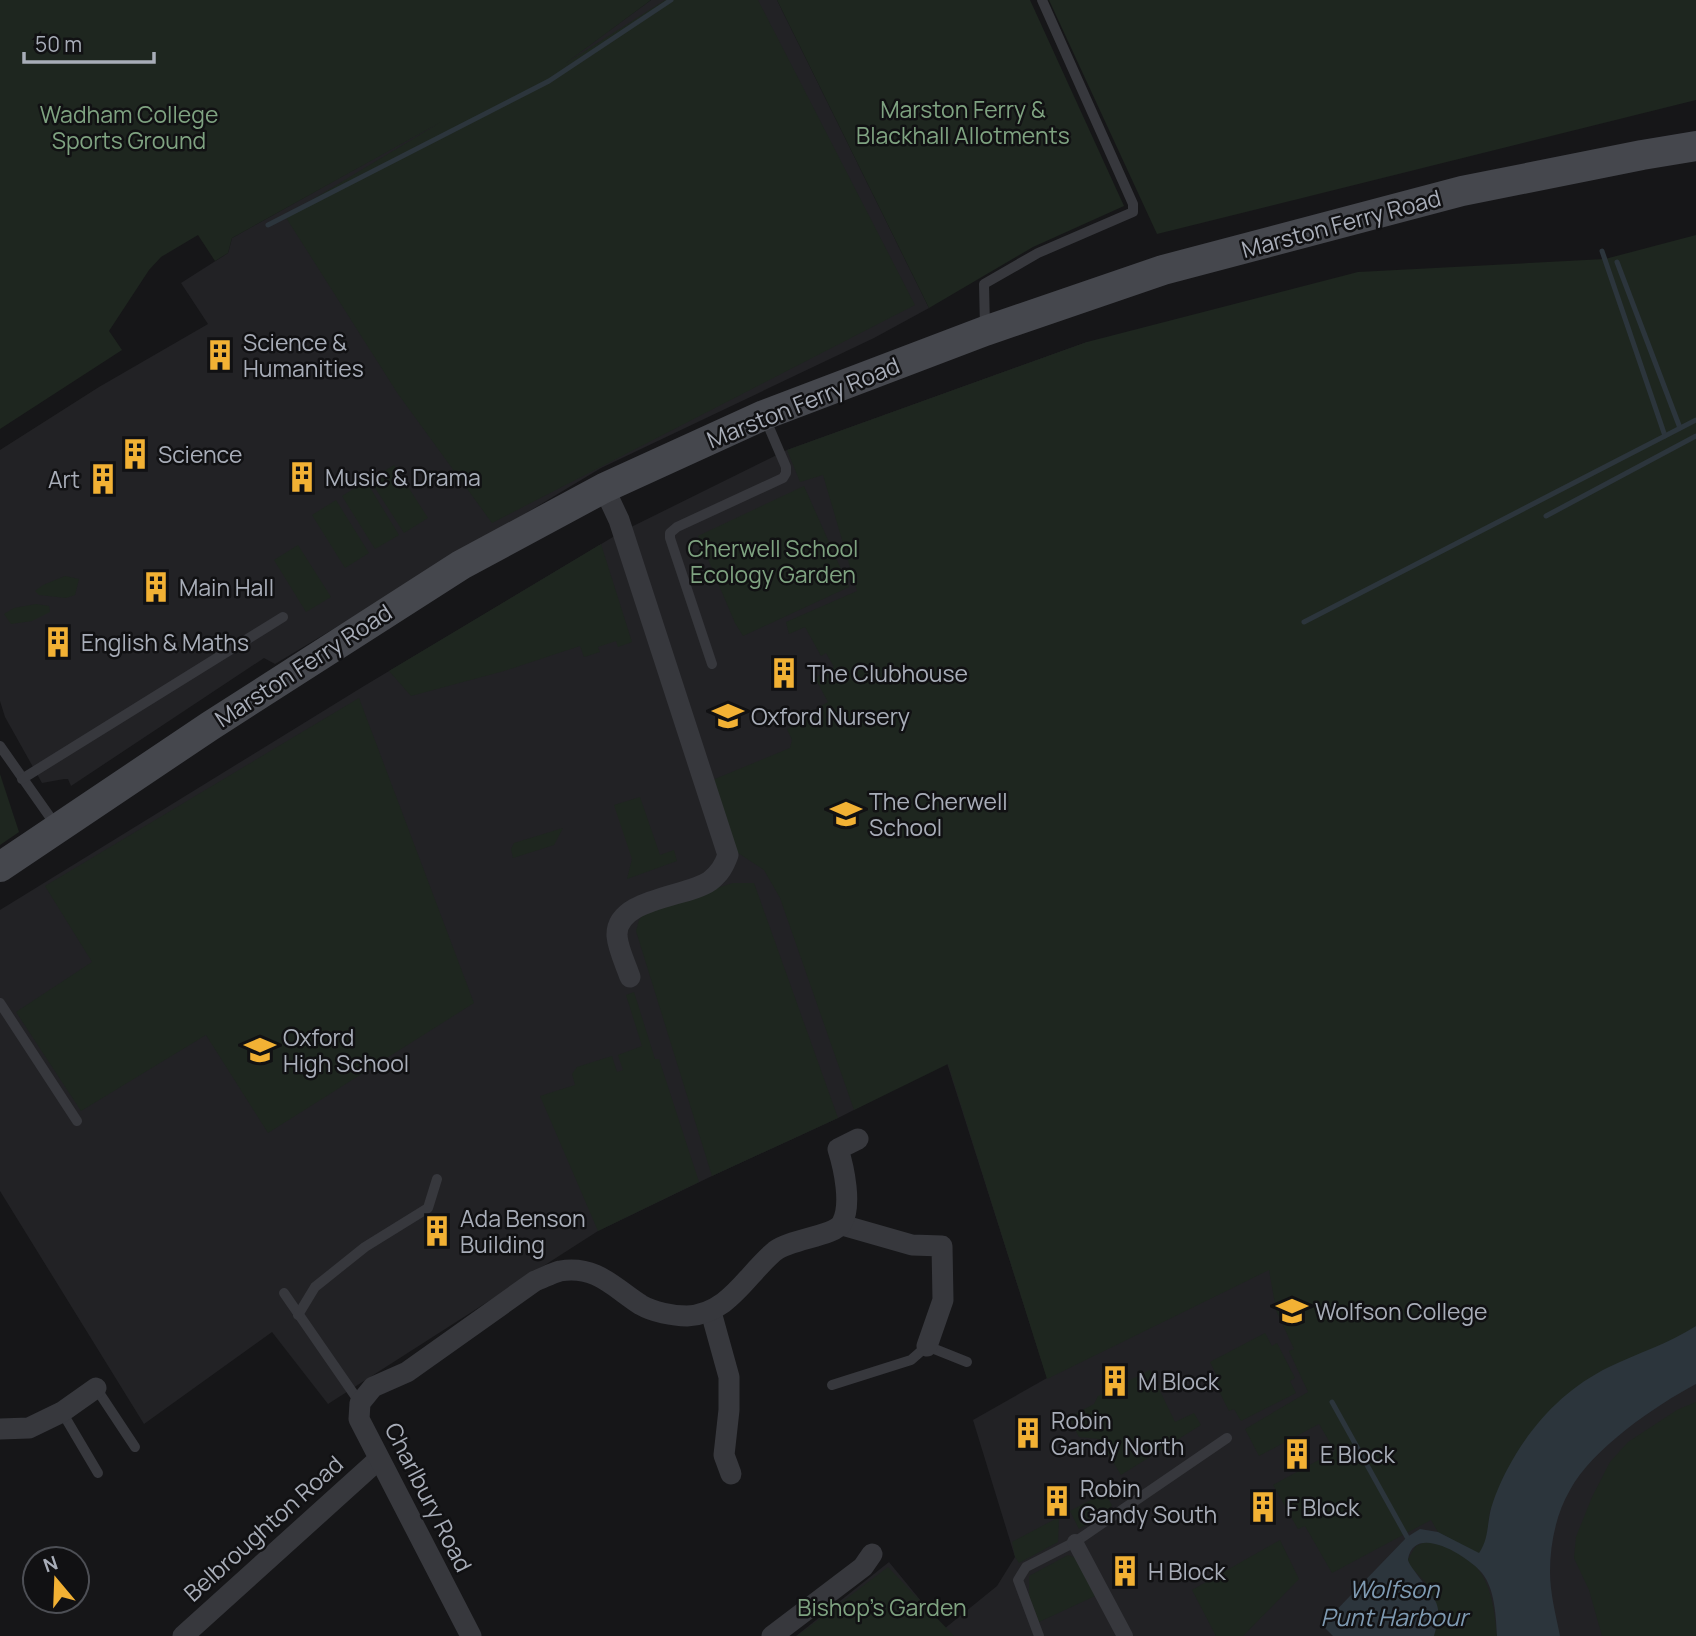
<svg xmlns="http://www.w3.org/2000/svg" width="1696" height="1636" font-family="Manrope,sans-serif">
<style>
.built{fill:#222225}
.green{fill:#1e261f}
.water{fill:#2c353c}
.lines{fill:none;stroke-linecap:round;stroke-linejoin:round}
.stream{stroke:#2c353c;stroke-width:5}
.service{stroke:#37383d;stroke-width:10}
.pedestrian{stroke:#37383d;stroke-width:16}
.minor{stroke:#37383d;stroke-width:21}
.secondary{stroke:#45474d;stroke-width:30}
.labels{text-anchor:middle;dominant-baseline:central;stroke-width:5;stroke-linejoin:round;paint-order:stroke}
.park-label{font-size:23px;fill:#7fa381;stroke:#111113}
.street-label{font-size:23px;fill:#a8adb8;stroke:#111113}
.poi-label{font-size:23px;fill:#a8adb8;stroke:#111113;text-anchor:start}
.water-label{font-size:24px;font-style:italic;fill:#7f9bb3;stroke:#111113}
</style>
<rect width="100%" height="100%" fill="#161618"/>
<g class="built">
<polygon points="651,0 777,0 929,308 874,338 601,468 275,664 264,658 71,786 68,779 64,779 42,783 5,717 0,701 0,450 99,387 208,324 181,283 228,253 232,238 471,104 554,71"/>
<polygon points="1087,342 1594,1376 1696,1353 1696,1636 796,1636 889,1562 944,1629 997,1586 1015,1557 973,1420 1047,1378 947,1063 838,1118 712,1176 598,1231 328,1404 272,1332 144,1424 0,1191 0,910 364,686 623,531 787,450"/>
</g>
<g class="green">
<polygon points="0,0 651,0 566,63 665,0 758,0 915,305 492,523 398,394 285,216 441,122 232,238 228,253 215,261 198,235 161,257 149,270 109,331 122,350 0,429"/>
<polygon points="777,0 1030,0 1124,206 1033,247 929,308"/>
<polygon points="1049,0 1696,0 1696,100 1157,234"/>
<polygon points="1696,235 1696,1326 1677,1339 1490,1510 1486,1543 1479,1554 1438,1532 1431,1520 1332,1573 1305,1526 1298,1529 1273,1485 1335,1451 1319,1424 1259,1456 1245,1429 1308,1392 1289,1351 1294,1349 1276,1310 1269,1270 1047,1379 948,1064 854,1110 780,898 764,870 732,849 710,781 790,748 792,740 787,729 813,715 817,708 828,702 815,678 834,667 826,653 821,656 805,627 789,634 786,622 857,591 823,475 800,482 787,450 1087,342 1358,272 1605,259"/>
<polygon points="394,465 428,518 404,533 370,480"/>
<polygon points="366,481 399,535 375,549 342,496"/>
<polygon points="804,486 849,587 743,636 735,623 698,536"/>
<polygon points="336,500 369,553 345,568 312,515"/>
<polygon points="601,544 632,642 618,647 616,641 598,647 600,652 584,657 580,646 504,671 411,696 389,671"/>
<polygon points="298,545 331,597 306,612 274,560"/>
<polygon points="65,576 79,579 75,595 66,598 39,595 35,591 43,585"/>
<polygon points="36,604 49,606 50,612 32,621 11,624 4,614 14,608"/>
<polygon points="359,698 474,1003 268,1133 206,1035 81,1111 16,1012 92,962 45,886"/>
<polygon points="0,774 19,832 0,845"/>
<polygon points="640,797 660,855 674,850 677,861 627,879 632,859 614,805"/>
<polygon points="563,828 554,845 513,858 511,849 514,843"/>
<polygon points="733,883 754,883 838,1118 712,1176 636,931 639,920 647,910"/>
<polygon points="634,992 655,1059 659,1059 699,1182 598,1231 540,1096 575,1085 572,1074 577,1067 612,1056 617,1072 623,1070 618,1055 642,1046 626,995"/>
<polygon points="1265,1333 1272,1346 1277,1343 1295,1378 1290,1381 1296,1393 1241,1421 1234,1409 1229,1411 1212,1377 1216,1374 1210,1362"/>
<polygon points="1150,1370 1175,1422 1194,1413 1201,1425 1121,1475 1099,1439 1079,1437 1069,1417 1094,1404 1098,1396"/>
<polygon points="1696,1402 1696,1636 1602,1636 1589,1590 1574,1558 1576,1537 1592,1497 1610,1462 1628,1442 1677,1410"/>
<polygon points="1104,1493 1112,1505 1107,1513 1079,1529 1070,1511"/>
<polygon points="1059,1517 1058,1542 1019,1563 1015,1557 1012,1542"/>
<polygon points="1280,1540 1299,1579 1243,1636 1216,1636 1192,1590"/>
<path d="M1425 1542C1482 1550 1493 1585 1497 1636H1434L1426 1583 1409 1565 1408 1559 1416 1546Z"/>
<polygon points="1068,1555 1076,1558 1095,1596 1039,1622 1029,1595 1029,1576"/>
<polygon points="888,1567 954,1636 797,1636"/>
</g>
<path class="water" d="M1696 1326V1384C1656 1405 1592 1449 1570 1490 1556 1514 1550 1544 1550 1572 1550 1593 1556 1616 1560 1636H1497C1496 1617 1495 1589 1482 1573 1470 1558 1415 1522 1408 1559 1407 1566 1437 1595 1438 1609 1439 1617 1436 1629 1434 1636H1333L1322 1625 1407 1537 1420 1529 1438 1532 1479 1553C1488 1540 1487 1528 1490 1513 1493 1499 1501 1481 1508 1468 1531 1425 1564 1389 1609 1367 1638 1353 1668 1344 1696 1326Z"/>
<g class="lines">
<g class="stream">
<polyline points="268,225 549,81 671,0"/>
<polyline points="1602,251 1665,436"/>
<polyline points="1617,262 1680,428"/>
<polyline points="1546,516 1696,436"/>
<polyline points="1304,622 1696,420"/>
<polyline points="1332,1402 1407,1537"/>
</g>
<g class="service">
<polyline points="985,328 984,284 1038,253 1133,212 1133,204 1042,0"/>
<polyline points="712,664 670,538 670,533 677,527 783,478 786,473 786,467 765,418"/>
<polyline points="0,746 57,827"/>
<polyline points="22,779 283,617"/>
<polyline points="0,1003 77,1121"/>
<polyline points="284,1293 360,1403"/>
<polyline points="298,1315 315,1287 365,1247 428,1208 437,1179"/>
<polyline points="832,1385 911,1360 927,1346 967,1362"/>
<polyline points="96,1388 135,1447"/>
<polyline points="62,1412 98,1473"/>
<polyline points="1039,1636 1018,1580 1026,1567 1075,1542 1227,1438"/>
</g>
<polyline class="pedestrian" points="1075,1542 1125,1636"/>
<g class="minor">
<path d="M604 488 619 520 728 855C724 866 720 873 710 881 688 897 615 898 617 936 618 949 626 965 630 977"/>
<polyline points="842,1225 912,1245 942,1246 943,1300 927,1346"/>
<polyline points="711,1312 729,1377 729,1410 724,1455 731,1474"/>
<polyline points="0,1429 29,1428 62,1412 96,1388"/>
<polyline points="183,1636 379,1459"/>
<path d="M471 1636 359 1419 360 1403 373 1387 407 1372 535 1281C543 1278 552 1273 560 1271 597 1265 614 1288 641 1305 653 1312 673 1316 687 1316 729 1314 746 1275 775 1251 791 1239 835 1236 842 1223 852 1205 844 1168 838 1149L858 1139"/>
<polyline points="772,1636 863,1567 872,1554"/>
</g>
<polyline class="secondary" points="0,867 210,726 461,565 604,488 764,415 985,331 1163,270 1462,191 1642,155 1696,146"/>
</g>
<defs>
<symbol id="building-bare" viewBox="-9 -9 18 18"><path d="M-4-6H4V6H1V3H-1V6H-4ZM-2.5-4.3h1.7v1.8h-1.7ZM.8-4.3h1.7v1.8H.8ZM-2.5-1h1.7V.8h-1.7ZM.8-1h1.7V.8H.8Z" fill="#f2b134" stroke="#111113" stroke-width="2.5" paint-order="stroke"/></symbol>
<symbol id="school-bare" viewBox="-9 -9 18 18"><path d="M0-5L7-2L0 1L-7-2ZM-4 1L0 2.5L4 1V4Q0 6-4 4Z" fill="#f2b134" stroke="#111113" stroke-width="2.5" paint-order="stroke"/></symbol>
<symbol id="university-bare" viewBox="-9 -9 18 18"><path d="M0-5L7-2L0 1L-7-2ZM-4 1L0 2.5L4 1V4Q0 6-4 4Z" fill="#f2b134" stroke="#111113" stroke-width="2.5" paint-order="stroke"/></symbol>
</defs>
<g fill-rule="evenodd">
<use href="#building-bare" x="198" y="333" width="44" height="44"/>
<use href="#building-bare" x="113" y="432" width="44" height="44"/>
<use href="#building-bare" x="280" y="455" width="44" height="44"/>
<use href="#building-bare" x="81" y="457" width="44" height="44"/>
<use href="#building-bare" x="134" y="565" width="44" height="44"/>
<use href="#building-bare" x="36" y="620" width="44" height="44"/>
<use href="#building-bare" x="762" y="651" width="44" height="44"/>
<use href="#school-bare" x="706" y="694" width="44" height="44"/>
<use href="#school-bare" x="824" y="792" width="44" height="44"/>
<use href="#school-bare" x="238" y="1028" width="44" height="44"/>
<use href="#building-bare" x="415" y="1209" width="44" height="44"/>
<use href="#university-bare" x="1270" y="1289" width="44" height="44"/>
<use href="#building-bare" x="1093" y="1359" width="44" height="44"/>
<use href="#building-bare" x="1006" y="1411" width="44" height="44"/>
<use href="#building-bare" x="1275" y="1432" width="44" height="44"/>
<use href="#building-bare" x="1035" y="1479" width="44" height="44"/>
<use href="#building-bare" x="1241" y="1485" width="44" height="44"/>
<use href="#building-bare" x="1103" y="1549" width="44" height="44"/>
</g>
<g class="labels">
<g class="park-label">
<text x="963" y="109">Marston Ferry &amp;<tspan x="963" dy="26">Blackhall Allotments</tspan></text>
<text x="129" y="114">Wadham College<tspan x="129" dy="26">Sports Ground</tspan></text>
<text x="773" y="548">Cherwell School<tspan x="773" dy="26">Ecology Garden</tspan></text>
<text x="882" y="1607">Bishop's Garden</text>
</g>
<g class="street-label">
<text transform="translate(1341 223) rotate(-15)">Marston Ferry Road</text>
<text transform="translate(803 402) rotate(-22)">Marston Ferry Road</text>
<text transform="translate(303 665) rotate(-33)">Marston Ferry Road</text>
<text transform="translate(429 1497) rotate(63)">Charlbury Road</text>
<text transform="translate(263 1528) rotate(-42)">Belbroughton Road</text>
</g>
<g class="poi-label">
<text x="243" y="342">Science &amp;<tspan x="243" dy="26">Humanities</tspan></text>
<text x="158" y="454">Science</text>
<text x="325" y="477">Music &amp; Drama</text>
<text x="80" y="479" text-anchor="end">Art</text>
<text x="179" y="587">Main Hall</text>
<text x="81" y="642">English &amp; Maths</text>
<text x="807" y="673">The Clubhouse</text>
<text x="751" y="716">Oxford Nursery</text>
<text x="869" y="801">The Cherwell<tspan x="869" dy="26">School</tspan></text>
<text x="283" y="1037">Oxford<tspan x="283" dy="26">High School</tspan></text>
<text x="460" y="1218">Ada Benson<tspan x="460" dy="26">Building</tspan></text>
<text x="1315" y="1311">Wolfson College</text>
<text x="1138" y="1381">M Block</text>
<text x="1051" y="1420">Robin<tspan x="1051" dy="26">Gandy North</tspan></text>
<text x="1320" y="1454">E Block</text>
<text x="1080" y="1488">Robin<tspan x="1080" dy="26">Gandy South</tspan></text>
<text x="1286" y="1507">F Block</text>
<text x="1148" y="1571">H Block</text>
</g>
<g class="water-label">
<text x="1394" y="1588">Wolfson<tspan x="1394" dy="28">Punt Harbour</tspan></text>
</g>
</g>
<g transform="translate(56 1580) rotate(341)"><circle r="33" fill="#111113" stroke="#4d4f55" stroke-width="2"/>
<path d="M0-5L12 26L0 18L-12 26Z" fill="#f2b134"/>
<text y="-10" font-size="19" font-weight="bold" text-anchor="middle" fill="#a8adb8">N</text>
</g>
<path d="M24 52v10h130v-10" fill="none" stroke="#a8adb8" stroke-width="3.5"/>
<text x="35" y="52" font-size="21" fill="#a8adb8" stroke="#111113" stroke-width="5" paint-order="stroke">50 m</text>
</svg>
